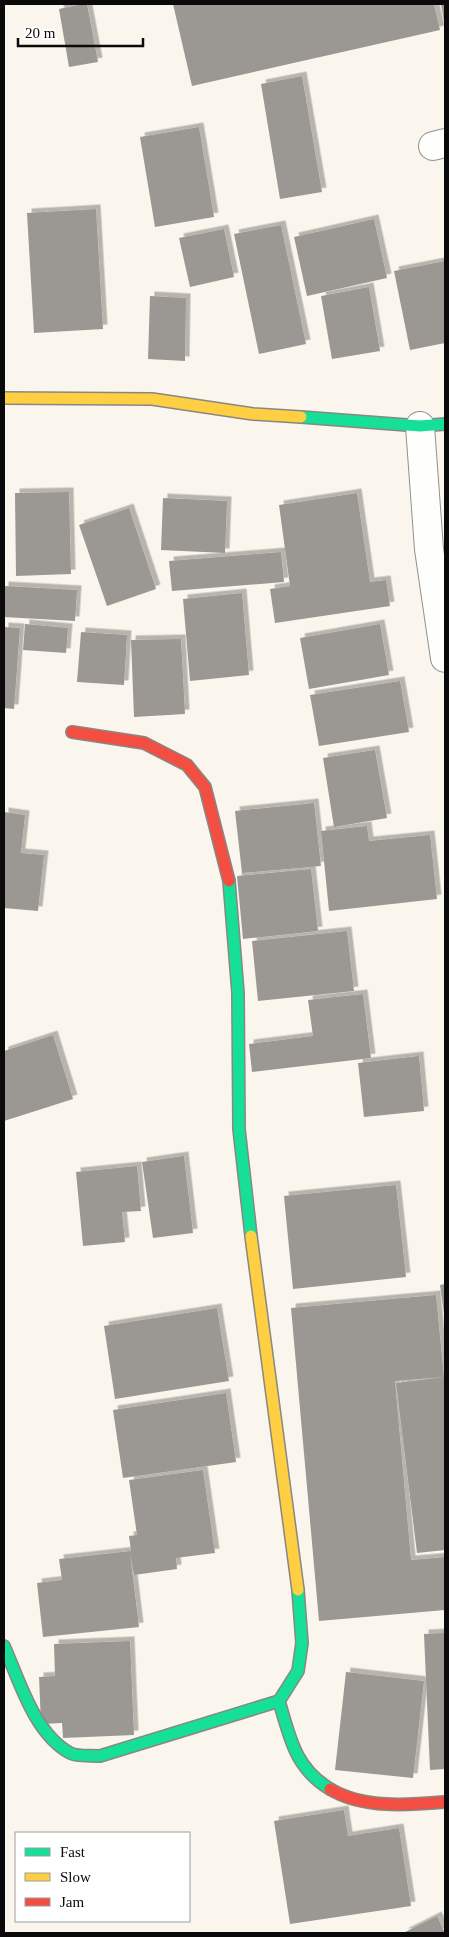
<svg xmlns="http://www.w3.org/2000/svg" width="449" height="1937" font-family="'Times New Roman',serif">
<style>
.building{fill:#9b9894;filter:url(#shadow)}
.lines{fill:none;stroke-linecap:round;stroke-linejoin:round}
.street-casing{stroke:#92908c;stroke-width:30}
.fast-casing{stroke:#898783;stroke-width:14}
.slow-casing{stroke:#898783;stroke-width:14}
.jam-casing{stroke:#898783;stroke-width:14}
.street{stroke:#fefefc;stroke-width:28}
.fast{stroke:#16e098;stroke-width:11}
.slow{stroke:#ffcf43;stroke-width:11}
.jam{stroke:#f24e42;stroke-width:11}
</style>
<defs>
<filter id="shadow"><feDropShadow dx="4.5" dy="-4.5" stdDeviation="0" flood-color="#0004"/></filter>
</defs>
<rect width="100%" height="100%" fill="#faf6ed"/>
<g class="building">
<polygon points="83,4 87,4 98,62 69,67 59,9"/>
<polygon points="173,4 434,4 440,30 192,86"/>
<polygon points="441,4 445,4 445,22 444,22"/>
<polygon points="302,76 322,192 280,199 261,84"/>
<polygon points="199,127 214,217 155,227 140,137"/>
<polygon points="96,209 103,329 34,333 27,213"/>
<polygon points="374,219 387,278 307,296 294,237"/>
<polygon points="281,225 306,344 259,354 234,234"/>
<polygon points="224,229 234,277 190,287 179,238"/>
<polygon points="445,261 445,343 410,350 394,271"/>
<polygon points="369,287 380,351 332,359 321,296"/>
<polygon points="150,296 186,298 185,361 148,359"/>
<polygon points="69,492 71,574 16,576 15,493"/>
<polygon points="357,493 370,582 386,580 390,606 275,623 270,589 290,586 279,505"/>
<polygon points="163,498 227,501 225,553 161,550"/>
<polygon points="129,508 156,589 107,606 79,525"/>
<polygon points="281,552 284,582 172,591 169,561"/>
<polygon points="4,586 77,590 75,621 4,617"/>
<polygon points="242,593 249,675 190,681 183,599"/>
<polygon points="25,624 68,628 66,653 23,650"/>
<polygon points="380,624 389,675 309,689 300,638"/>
<polygon points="4,627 20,628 14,709 4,708"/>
<polygon points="81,632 127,635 124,685 77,682"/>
<polygon points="181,639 185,714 134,717 131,640"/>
<polygon points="400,681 409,732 319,746 310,695"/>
<polygon points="375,750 387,818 334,827 323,758"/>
<polygon points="314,803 321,866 242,873 235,811"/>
<polygon points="4,812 25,815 21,853 44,855 38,911 4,908"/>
<polygon points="367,826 369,841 430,835 437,899 329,911 321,831"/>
<polygon points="311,869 318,931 243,939 237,876"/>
<polygon points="347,931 354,991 258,1001 252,941"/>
<polygon points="363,994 371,1058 252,1072 249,1044 313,1036 308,1000"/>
<polygon points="53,1035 73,1099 4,1121 4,1051"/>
<polygon points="419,1056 424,1111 364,1117 358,1063"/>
<polygon points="184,1156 193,1233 153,1238 142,1162"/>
<polygon points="137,1166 141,1211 122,1212 125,1242 83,1246 76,1172"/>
<polygon points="396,1185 406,1277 293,1289 284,1196"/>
<polygon points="445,1284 445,1314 444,1314 440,1285"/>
<polygon points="436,1295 444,1377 395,1381 411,1560 445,1557 445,1610 319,1621 291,1308"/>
<polygon points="217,1308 229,1381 115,1399 104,1326"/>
<polygon points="444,1377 445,1377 445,1550 417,1553 396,1383"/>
<polygon points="226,1393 236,1462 123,1478 113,1410"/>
<polygon points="203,1470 215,1553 176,1558 177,1569 134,1575 130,1553 139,1627 43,1637 37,1583 62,1580 59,1559 131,1551 129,1536 137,1535 129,1480"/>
<polygon points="445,1633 445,1769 430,1770 424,1634"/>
<polygon points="130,1641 134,1735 63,1738 62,1723 41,1724 39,1677 55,1676 54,1644"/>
<polygon points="346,1672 424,1681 413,1778 335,1770"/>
<polygon points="344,1810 348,1836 399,1828 411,1906 290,1924 274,1821"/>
<polygon points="437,1916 445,1933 403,1933"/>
</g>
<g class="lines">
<defs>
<g id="street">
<polyline points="433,146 445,143"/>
<polyline points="420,426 429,549 445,658"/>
</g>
<g id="fast">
<polyline points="301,417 420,426 445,424"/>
<polyline points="229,881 238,993 239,1129 251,1236"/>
<path d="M298 1590 302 1643 298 1671 279 1701C290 1738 295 1768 330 1789"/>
<path d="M4 1646C20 1682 34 1733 70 1753 77 1757 91 1755 100 1756L279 1701"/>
</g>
<g id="slow">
<polyline points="4,398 152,399 253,414 301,417"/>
<polyline points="251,1236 298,1590"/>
</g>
<g id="jam">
<polyline points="72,732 144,743 187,765 205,787 229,881"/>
<path d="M330 1789C363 1809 409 1805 445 1802"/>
</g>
</defs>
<use href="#street" class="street-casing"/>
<use href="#fast" class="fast-casing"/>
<use href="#slow" class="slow-casing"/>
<use href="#jam" class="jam-casing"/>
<use href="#street" class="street"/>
<use href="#fast" class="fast"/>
<use href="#slow" class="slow"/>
<use href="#jam" class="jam"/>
</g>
<rect width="449" height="1937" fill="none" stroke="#0a0a0a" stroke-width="10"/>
<rect x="15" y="1832" width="175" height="90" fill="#ffffff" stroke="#9d9d9d"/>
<rect x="25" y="1848" width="25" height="8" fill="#16e098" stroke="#9d9d9d"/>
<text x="60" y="1857" font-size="15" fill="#0a0a0a">Fast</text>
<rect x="25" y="1873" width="25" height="8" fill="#ffcf43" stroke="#9d9d9d"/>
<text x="60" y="1882" font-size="15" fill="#0a0a0a">Slow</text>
<rect x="25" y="1898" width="25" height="8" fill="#f24e42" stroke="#9d9d9d"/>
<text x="60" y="1907" font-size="15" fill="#0a0a0a">Jam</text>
<path d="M18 38v8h125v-8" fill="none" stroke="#0a0a0a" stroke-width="2.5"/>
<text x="25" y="38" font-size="15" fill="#0a0a0a" stroke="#ffffff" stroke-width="4" paint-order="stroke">20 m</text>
</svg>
